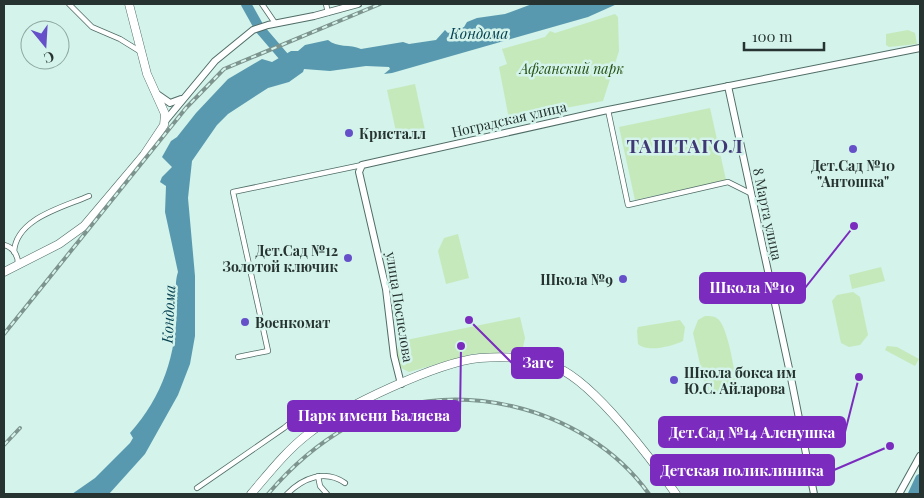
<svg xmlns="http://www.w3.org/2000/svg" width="924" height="498" font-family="'Playfair Display',serif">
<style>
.green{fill:#c6e9bb}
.water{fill:#5999af}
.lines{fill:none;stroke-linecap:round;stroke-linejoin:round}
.river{stroke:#5999af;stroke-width:10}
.street-casing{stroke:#506c66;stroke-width:6}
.secondary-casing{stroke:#506c66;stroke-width:8}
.primary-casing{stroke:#506c66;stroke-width:9}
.street{stroke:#fff;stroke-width:4.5}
.secondary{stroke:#fff;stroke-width:6}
.primary{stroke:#fff;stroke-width:8}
.rail-casing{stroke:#7d938d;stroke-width:4}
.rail{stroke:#d3f3eb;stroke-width:2;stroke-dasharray:5.5;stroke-linecap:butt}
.poi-dot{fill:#6550c9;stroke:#d3f3eb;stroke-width:2}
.labels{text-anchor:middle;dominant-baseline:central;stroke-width:5;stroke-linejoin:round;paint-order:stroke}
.park-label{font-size:14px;font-style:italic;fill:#245011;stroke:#d3f3eb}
.street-label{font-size:14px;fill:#273330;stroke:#d3f3eb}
.poi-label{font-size:14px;font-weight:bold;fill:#273330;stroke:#d3f3eb;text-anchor:start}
.water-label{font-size:15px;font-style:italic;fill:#064151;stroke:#d3f3eb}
.district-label{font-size:19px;font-weight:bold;letter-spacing:1px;fill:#3f3874;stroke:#d3f3eb}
.leader{fill:none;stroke:#7b2cbf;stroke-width:2}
.callout-dot{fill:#7b2cbf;stroke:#d3f3eb;stroke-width:2}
.callout{fill:#7b2cbf;stroke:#7b2cbf;stroke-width:2}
.callout-label{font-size:15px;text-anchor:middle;font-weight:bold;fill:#fff}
</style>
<rect width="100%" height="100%" fill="#d3f3eb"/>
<g class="green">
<polygon points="615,14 618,17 619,51 603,101 511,118 508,114 499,67 507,64 502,49 545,37 550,31 555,33"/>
<polygon points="908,30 915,33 917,44 889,47 886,45 886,34"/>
<polygon points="415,84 426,135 398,141 387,90"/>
<polygon points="710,108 726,180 635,200 619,127"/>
<polygon points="458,234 469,278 446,284 438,251 444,238"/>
<polygon points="881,267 885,281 852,289 849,275"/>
<polygon points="853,292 860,297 868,335 860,345 849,347 841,343 832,301 837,295"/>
<path d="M705 316C710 316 716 316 719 320 728 330 735 371 736 385L732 392 723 396 710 393 707 395 693 333 698 320Z"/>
<polygon points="520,317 525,338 522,352 472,354 409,372 401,368 396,352 401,341"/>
<path d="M680 320 685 327 683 341C673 346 647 353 638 344L637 331 638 327Z"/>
<polygon points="887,346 897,347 919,359 915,366 885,350"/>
</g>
<path class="water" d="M532 4H617L588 17 392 73 384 74 390 69 389 67 366 66 330 71 304 69 303 72 289 82 268 88 228 114 217 125 192 161 188 198 195 276V336L190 364 178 395 145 454 109 494H72L95 478 130 443 133 438 130 433C163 396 176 355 177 306 177 294 174 284 178 272L165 212 166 186 160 182 162 177 172 167 162 157 171 141 177 137 196 113 228 79 262 59 272 62 291 51H298L305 45 328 40C337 48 350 44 361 49L403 42 409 44 436 40 445 30 448 33 464 27 467 22 477 18 505 14Z"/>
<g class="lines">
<g class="river">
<polyline points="246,4 260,29 290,64"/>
<polyline points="913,494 920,479"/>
</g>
<defs>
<g id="street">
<polyline points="69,4 92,27 120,39 141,52"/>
<polyline points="262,4 275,23"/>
<polyline points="326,4 328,13"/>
<polyline points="608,110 628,205 728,182 750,193"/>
<path d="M4 245C13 247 18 255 18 264"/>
<path d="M14 252C16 218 64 207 89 196"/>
<polyline points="238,357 268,351 233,192 362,165"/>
<polyline points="318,476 320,486 327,494"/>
<polyline points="197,488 284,428 312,405 349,406"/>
<path d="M287 494C303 478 325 469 345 483"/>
</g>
<g id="secondary">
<polyline points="728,86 790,373 814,494"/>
<polyline points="157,94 170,103 181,99"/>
<polyline points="166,120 215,61 253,30 268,25 314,16 358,4"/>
<polyline points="401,384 394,356 386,289 359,172 362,165 603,111 920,48"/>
<polyline points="899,494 920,456"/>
</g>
<g id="primary">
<polyline points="4,272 59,244 84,226 144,155 164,125 165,114 147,74 129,4"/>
<path d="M251 494C269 473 286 451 308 434 342 407 438 362 480 358 505 356 535 358 558 368 595 384 652 460 676 494"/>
</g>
</defs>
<use href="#street" class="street-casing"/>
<use href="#secondary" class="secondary-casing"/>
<use href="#primary" class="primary-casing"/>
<use href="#street" class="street"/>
<use href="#secondary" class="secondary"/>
<use href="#primary" class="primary"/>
<defs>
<g id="rail">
<polyline points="4,334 186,108 224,69 380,4"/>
<polyline points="4,445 20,428"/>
<path d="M268 494C291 467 317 444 349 426 447 372 584 404 649 494"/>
</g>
</defs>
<use href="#rail" class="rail-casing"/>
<use href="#rail" class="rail"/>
</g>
<g class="poi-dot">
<circle cx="349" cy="133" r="5"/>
<circle cx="853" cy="149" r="5"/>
<circle cx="348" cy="258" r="5"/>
<circle cx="623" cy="279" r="5"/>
<circle cx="245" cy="322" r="5"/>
<circle cx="674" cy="380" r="5"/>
</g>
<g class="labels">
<g class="park-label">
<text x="572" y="68">Афганский парк</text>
</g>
<g class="street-label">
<text transform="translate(509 119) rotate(-13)">Ноградская улица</text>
<text transform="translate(768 214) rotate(78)">8 Марта улица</text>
<text transform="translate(400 307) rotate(81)">улица Поспелова</text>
</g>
<g class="poi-label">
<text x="359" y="133">Кристалл</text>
<text x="853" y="165" text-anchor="middle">Дет.Сад №10<tspan x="853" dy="16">"Антошка"</tspan></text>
<text x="338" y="250" text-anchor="end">Дет.Сад №12<tspan x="338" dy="16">Золотой ключик</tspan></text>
<text x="613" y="279" text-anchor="end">Школа №9</text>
<text x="255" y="322">Военкомат</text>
<text x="684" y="372">Школа бокса им<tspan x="684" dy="16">Ю.С. Айларова</tspan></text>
</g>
<g class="water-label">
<text x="479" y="33">Кондома</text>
<text transform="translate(168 314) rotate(-87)">Кондома</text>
</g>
<g class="district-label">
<text x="685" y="145">ТАШТАГОЛ</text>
</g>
</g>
<path class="leader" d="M854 226L805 288M469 320L512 363M461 346L460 416M859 377L845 432M890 446L834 470"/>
<g class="callout-dot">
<circle cx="854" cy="226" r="5"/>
<circle cx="469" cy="320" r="5"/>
<circle cx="461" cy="346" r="5"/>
<circle cx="859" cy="377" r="5"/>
<circle cx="890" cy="446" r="5"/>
</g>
<g class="callout">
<rect x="700" y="273" width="105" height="30" rx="5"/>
<rect x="512" y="348" width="51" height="30" rx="5"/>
<rect x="288" y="401" width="172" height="30" rx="5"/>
<rect x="659" y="417" width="186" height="30" rx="5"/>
<rect x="651" y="455" width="183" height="30" rx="5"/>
</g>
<g class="callout-label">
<text x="752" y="293">Школа №10</text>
<text x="538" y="368">Загс</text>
<text x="374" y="421">Парк имени Баляева</text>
<text x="752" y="438">Дет.Сад №14 Аленушка</text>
<text x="742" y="476">Детская поликлиника</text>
</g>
<rect width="924" height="498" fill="none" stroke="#273330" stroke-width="10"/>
<g transform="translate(45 45) rotate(162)"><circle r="24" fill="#d3f3eb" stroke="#8ea6a0"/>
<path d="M0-4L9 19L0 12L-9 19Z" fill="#6550c9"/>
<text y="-8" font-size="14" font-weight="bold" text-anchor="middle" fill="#273330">С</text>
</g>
<path d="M744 42v8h80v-8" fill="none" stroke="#273330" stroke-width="2.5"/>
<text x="752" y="42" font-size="15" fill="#273330" stroke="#d3f3eb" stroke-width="4" paint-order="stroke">100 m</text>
</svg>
